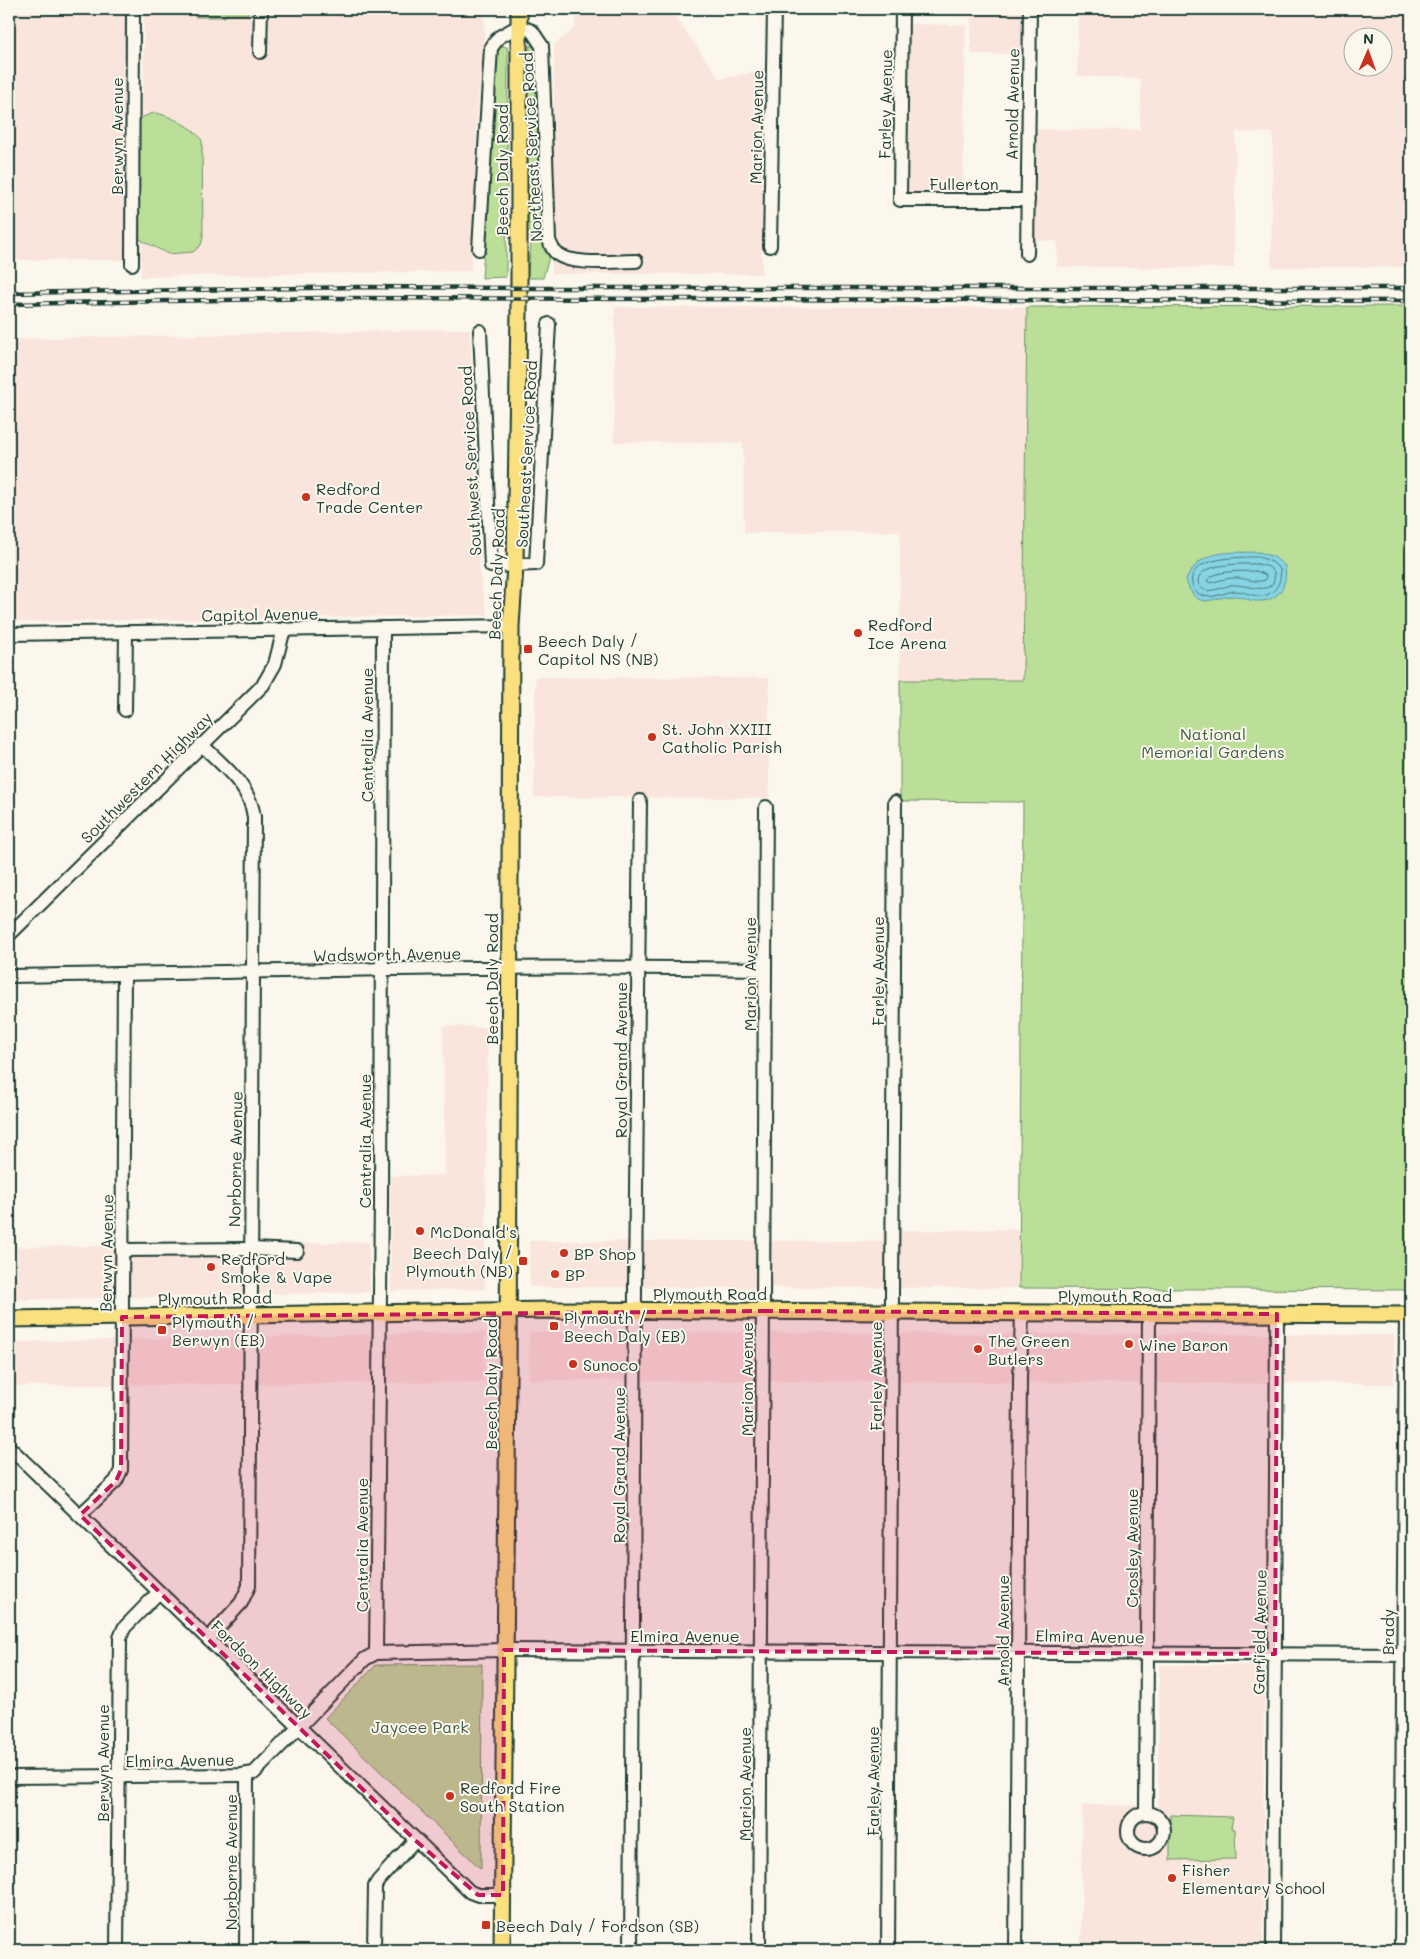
<svg xmlns="http://www.w3.org/2000/svg" width="1420" height="1959" font-family="Mali,sans-serif">
<style>
.built{fill:#fae5dd;fill-rule:evenodd}
.green{fill:#bbdf99;stroke:#6d8e66}
.water{fill:#86d3e4;stroke:#5d979e}
.lines{fill:none;stroke-linecap:round;stroke-linejoin:round}
.shore{stroke:#48797a;stroke-width:1}
.minor-casing{stroke:#1f3d34;stroke-width:16}
.major-casing{stroke:#1f3d34;stroke-width:19}
.minor{stroke:#fbf7ec;stroke-width:12}
.major{stroke:#fbe080;stroke-width:15}
.rail-casing{stroke:#1f3d34;stroke-width:4.5}
.rail{stroke:#fbf7ec;stroke-width:2.5;stroke-dasharray:8;stroke-linecap:butt}
.marked{fill:#c2185b;fill-opacity:0.2;stroke:#c2185b;stroke-width:4;stroke-dasharray:10 6;stroke-linejoin:round}
.poi-dot{fill:#c8321e;stroke:#fbf7ec;stroke-width:2}
.labels{text-anchor:middle;dominant-baseline:central;stroke-width:4;stroke-linejoin:round;paint-order:stroke}
.street-label{font-size:16px;fill:#1f3d34;stroke:#fbf7ec}
.poi-label{font-size:16px;fill:#1f3d34;stroke:#fbf7ec;text-anchor:start}
.park-label{font-size:16px;fill:#3e5d48;stroke:#fbf7ec}
</style>
<rect width="100%" height="100%" fill="#fbf7ec"/>
<filter id="ink" filterUnits="userSpaceOnUse"><feTurbulence type="fractalNoise" baseFrequency=".02" numOctaves="2"/><feDisplacementMap in="SourceGraphic" scale="10" xChannelSelector="R" yChannelSelector="G"/><feConvolveMatrix kernelMatrix="1 2 1 2 8 2 1 2 1" color-interpolation-filters="sRGB"/></filter>
<g filter="url(#ink)">
<g class="built">
<polygon points="9,9 128,9 129,260 9,260"/>
<polygon points="144,9 485,9 484,44 478,101 471,271 141,277"/>
<polygon points="576,9 670,9 720,79 755,72 764,67 762,92 762,274 552,274 554,45 575,28"/>
<rect x="971" y="9" width="52" height="45"/>
<path d="M1078 9H1411V267H1271L1273 133 1236 132 1234 268 1057 267V241H1033L1034 129 1140 130 1141 79 1077 76ZM1352 38H1382V68H1352Z"/>
<polygon points="910,24 966,25 963,197 908,196"/>
<polygon points="615,307 1027,307 1023,680 900,680 900,531 744,533 743,443 614,442"/>
<polygon points="470,329 480,578 488,615 9,622 9,339"/>
<polygon points="535,677 769,678 769,798 534,797"/>
<polygon points="443,1026 488,1027 485,1289 391,1291 390,1176 445,1175"/>
<polygon points="1019,1229 1019,1288 530,1287 529,1241 882,1241 882,1231"/>
<polygon points="369,1242 370,1292 15,1300 16,1247"/>
<polygon points="485,1332 484,1382 9,1386 9,1342"/>
<polygon points="529,1332 1394,1335 1394,1384 529,1380"/>
<polygon points="1159,1665 1264,1665 1263,1950 1081,1950 1082,1805 1158,1806"/>
</g>
<g class="green">
<polygon points="195,9 248,9 248,14 225,14 225,17 195,17"/>
<polygon points="530,45 536,48 543,242 544,250 549,257 543,278 527,278 532,237 525,236 527,82"/>
<polygon points="502,46 507,47 508,52 506,277 482,278 497,53 497,49"/>
<path d="M153 113C166 113 197 129 202 141L203 237 201 245 193 252 168 254 141 240 136 233V125L143 117Z"/>
<polygon points="1411,306 1411,1290 1019,1288 1023,802 900,801 900,680 1023,680 1027,307"/>
<polygon points="482,1664 481,1869 325,1718 376,1665"/>
<polygon points="1170,1815 1233,1817 1231,1828 1235,1829 1236,1859 1170,1860"/>
</g>
<path class="water" d="M1259 552 1274 557 1285 566C1288 587 1278 603 1255 601 1249 600 1243 597 1236 596 1212 596 1197 614 1186 580 1200 548 1228 553 1259 552Z"/>
<g class="lines">
<g class="shore">
<path d="M1259 557 1272 562 1280 569C1283 585 1271 600 1253 595 1247 594 1242 591 1235 591 1224 592 1212 600 1201 595 1196 593 1193 588 1192 584 1186 556 1243 557 1259 557Z"/>
<path d="M1258 564 1269 567 1274 572C1278 600 1245 583 1231 585 1223 587 1213 592 1205 590 1201 588 1198 585 1198 581 1199 562 1245 564 1258 564Z"/>
<path d="M1256 571 1266 575 1265 580C1256 584 1244 577 1234 578 1226 578 1218 581 1210 583L1207 581C1214 569 1243 572 1256 571Z"/>
</g>
<defs>
<g id="minor">
<polyline points="902,9 900,200 1028,200"/>
<polyline points="260,52 261,9"/>
<polyline points="770,246 774,9"/>
<path d="M479 249 491 48 499 37 519 26 532 31 542 46 549 240C551 246 553 250 557 254 573 266 616 261 636 261"/>
<polyline points="1027,254 1030,9"/>
<polyline points="132,264 133,9"/>
<polyline points="480,331 491,566 536,564 549,324"/>
<polyline points="9,634 511,626"/>
<polyline points="125,710 126,632"/>
<path d="M201 744C223 766 250 785 254 817L249 1586 241 1603 208 1639"/>
<polyline points="9,935 263,685 275,664 284,629"/>
<path d="M9 976C261 972 513 964 765 969"/>
<polyline points="122,1250 251,1249 297,1251"/>
<polyline points="9,1447 470,1892 478,1895 503,1895"/>
<polyline points="80,1515 116,1481 121,1470 124,974"/>
<polyline points="376,1653 381,1203 383,628"/>
<polyline points="9,1777 242,1775 254,1773 365,1659 376,1653 504,1650 1411,1655"/>
<polyline points="1146,1813 1149,1313"/>
<circle cx="1146" cy="1831" r="18"/>
<polyline points="117,1950 120,1638 124,1628 159,1592"/>
<polyline points="246,1950 247,1774"/>
<polyline points="374,1950 375,1886 378,1881 415,1840"/>
<polyline points="631,1950 635,1288 640,801"/>
<polyline points="759,1950 766,807"/>
<polyline points="888,1950 895,802"/>
<polyline points="1016,1950 1020,1379 1022,1312"/>
<polyline points="1273,1950 1277,1314"/>
<polyline points="1401,1950 1406,1315"/>
</g>
<g id="major">
<polyline points="9,1319 552,1310 1411,1315"/>
<polyline points="502,1950 508,1380 511,626 515,566 519,310 519,9"/>
</g>
</defs>
<use href="#minor" class="minor-casing"/>
<use href="#major" class="major-casing"/>
<use href="#minor" class="minor"/>
<use href="#major" class="major"/>
<defs>
<g id="rail">
<polyline points="9,293 359,287 530,288 1411,288"/>
<polyline points="9,304 321,298 1411,301"/>
</g>
</defs>
<use href="#rail" class="rail-casing"/>
<use href="#rail" class="rail"/>
</g>
</g>
<path class="marked" d="M763 1311 1277 1314 1275 1654 504 1650 503 1895H478L415 1840 80 1515 116 1481 121 1470 122 1317Z"/>
<g class="poi-dot">
<circle cx="306" cy="497" r="5"/>
<circle cx="858" cy="633" r="5"/>
<rect x="523" y="644" width="10" height="10" rx="2.5"/>
<circle cx="652" cy="737" r="5"/>
<circle cx="420" cy="1231" r="5"/>
<circle cx="564" cy="1253" r="5"/>
<rect x="518" y="1256" width="10" height="10" rx="2.5"/>
<circle cx="211" cy="1267" r="5"/>
<circle cx="555" cy="1274" r="5"/>
<rect x="549" y="1321" width="10" height="10" rx="2.5"/>
<rect x="157" y="1325" width="10" height="10" rx="2.5"/>
<circle cx="1129" cy="1344" r="5"/>
<circle cx="978" cy="1349" r="5"/>
<circle cx="573" cy="1364" r="5"/>
<circle cx="450" cy="1796" r="5"/>
<circle cx="1172" cy="1878" r="5"/>
<rect x="481" y="1920" width="10" height="10" rx="2.5"/>
</g>
<g class="labels">
<g class="street-label">
<text transform="translate(885 104) rotate(-89)">Farley Avenue</text>
<text transform="translate(1012 104) rotate(-89)">Arnold Avenue</text>
<text transform="translate(756 127) rotate(-89)">Marion Avenue</text>
<text transform="translate(116 136) rotate(-90)">Berwyn Avenue</text>
<text transform="translate(531 147) rotate(-93)">Northeast Service Road</text>
<text transform="translate(501 170) rotate(-90)">Beech Daly Road</text>
<text x="964" y="183">Fullerton</text>
<text transform="translate(526 454) rotate(-87)">Southeast Service Road</text>
<text transform="translate(470 461) rotate(-93)">Southwest Service Road</text>
<text transform="translate(496 574) rotate(-88)">Beech Daly Road</text>
<text transform="translate(260 614) rotate(-1)">Capitol Avenue</text>
<text transform="translate(366 735) rotate(-90)">Centralia Avenue</text>
<text transform="translate(146 777) rotate(-45)">Southwestern Highway</text>
<text transform="translate(387 954) rotate(-1)">Wadsworth Avenue</text>
<text transform="translate(877 971) rotate(-90)">Farley Avenue</text>
<text transform="translate(749 974) rotate(-90)">Marion Avenue</text>
<text transform="translate(491 979) rotate(-90)">Beech Daly Road</text>
<text transform="translate(620 1060) rotate(-90)">Royal Grand Avenue</text>
<text transform="translate(364 1141) rotate(-90)">Centralia Avenue</text>
<text transform="translate(235 1159) rotate(-89)">Norborne Avenue</text>
<text transform="translate(106 1253) rotate(-89)">Berwyn Avenue</text>
<text x="710" y="1293">Plymouth Road</text>
<text x="1115" y="1295">Plymouth Road</text>
<text transform="translate(215 1298) rotate(-1)">Plymouth Road</text>
<text transform="translate(875 1376) rotate(-90)">Farley Avenue</text>
<text transform="translate(746 1379) rotate(-90)">Marion Avenue</text>
<text transform="translate(490 1384) rotate(-90)">Beech Daly Road</text>
<text transform="translate(618 1465) rotate(-90)">Royal Grand Avenue</text>
<text transform="translate(361 1545) rotate(-90)">Centralia Avenue</text>
<text transform="translate(1131 1548) rotate(-90)">Crosley Avenue</text>
<text transform="translate(1002 1631) rotate(-90)">Arnold Avenue</text>
<text transform="translate(1259 1632) rotate(-89)">Garfield Avenue</text>
<text transform="translate(1387 1632) rotate(-90)">Brady</text>
<text x="685" y="1635">Elmira Avenue</text>
<text transform="translate(1090 1636) rotate(1)">Elmira Avenue</text>
<text transform="translate(262 1669) rotate(44)">Fordson Highway</text>
<text transform="translate(180 1760) rotate(-1)">Elmira Avenue</text>
<text transform="translate(102 1763) rotate(-90)">Berwyn Avenue</text>
<text transform="translate(872 1781) rotate(-90)">Farley Avenue</text>
<text transform="translate(744 1784) rotate(-90)">Marion Avenue</text>
<text transform="translate(230 1862) rotate(-90)">Norborne Avenue</text>
</g>
<g class="poi-label">
<text x="316" y="488">Redford<tspan x="316" dy="18">Trade Center</tspan></text>
<text x="868" y="624">Redford<tspan x="868" dy="18">Ice Arena</tspan></text>
<text x="538" y="640">Beech Daly /<tspan x="538" dy="18">Capitol NS (NB)</tspan></text>
<text x="662" y="728">St. John XXIII<tspan x="662" dy="18">Catholic Parish</tspan></text>
<text x="430" y="1231">McDonald's</text>
<text x="513" y="1252" text-anchor="end">Beech Daly /<tspan x="513" dy="18">Plymouth (NB)</tspan></text>
<text x="574" y="1253">BP Shop</text>
<text x="221" y="1258">Redford<tspan x="221" dy="18">Smoke &amp; Vape</tspan></text>
<text x="565" y="1274">BP</text>
<text x="564" y="1317">Plymouth /<tspan x="564" dy="18">Beech Daly (EB)</tspan></text>
<text x="172" y="1321">Plymouth /<tspan x="172" dy="18">Berwyn (EB)</tspan></text>
<text x="988" y="1340">The Green<tspan x="988" dy="18">Butlers</tspan></text>
<text x="1139" y="1344">Wine Baron</text>
<text x="583" y="1364">Sunoco</text>
<text x="460" y="1787">Redford Fire<tspan x="460" dy="18">South Station</tspan></text>
<text x="1182" y="1869">Fisher<tspan x="1182" dy="18">Elementary School</tspan></text>
<text x="496" y="1925">Beech Daly / Fordson (SB)</text>
</g>
<g class="park-label">
<text x="1213" y="733">National<tspan x="1213" dy="18">Memorial Gardens</tspan></text>
<text x="420" y="1726">Jaycee Park</text>
</g>
</g>
<rect width="1420" height="1959" fill="none" stroke="#fbf7ec" stroke-width="30"/>
<rect x="15" y="15" width="1390" height="1929" fill="none" stroke="#1f3d34" stroke-width="2" filter="url(#ink)"/>
<g transform="translate(1368 52) rotate(2)"><circle r="24" fill="#fbf7ec" stroke="#a3ada2"/>
<path d="M0-4L9 19L0 12L-9 19Z" fill="#c8321e"/>
<text y="-8" font-size="14" font-weight="bold" text-anchor="middle" fill="#1f3d34">N</text>
</g>
</svg>
